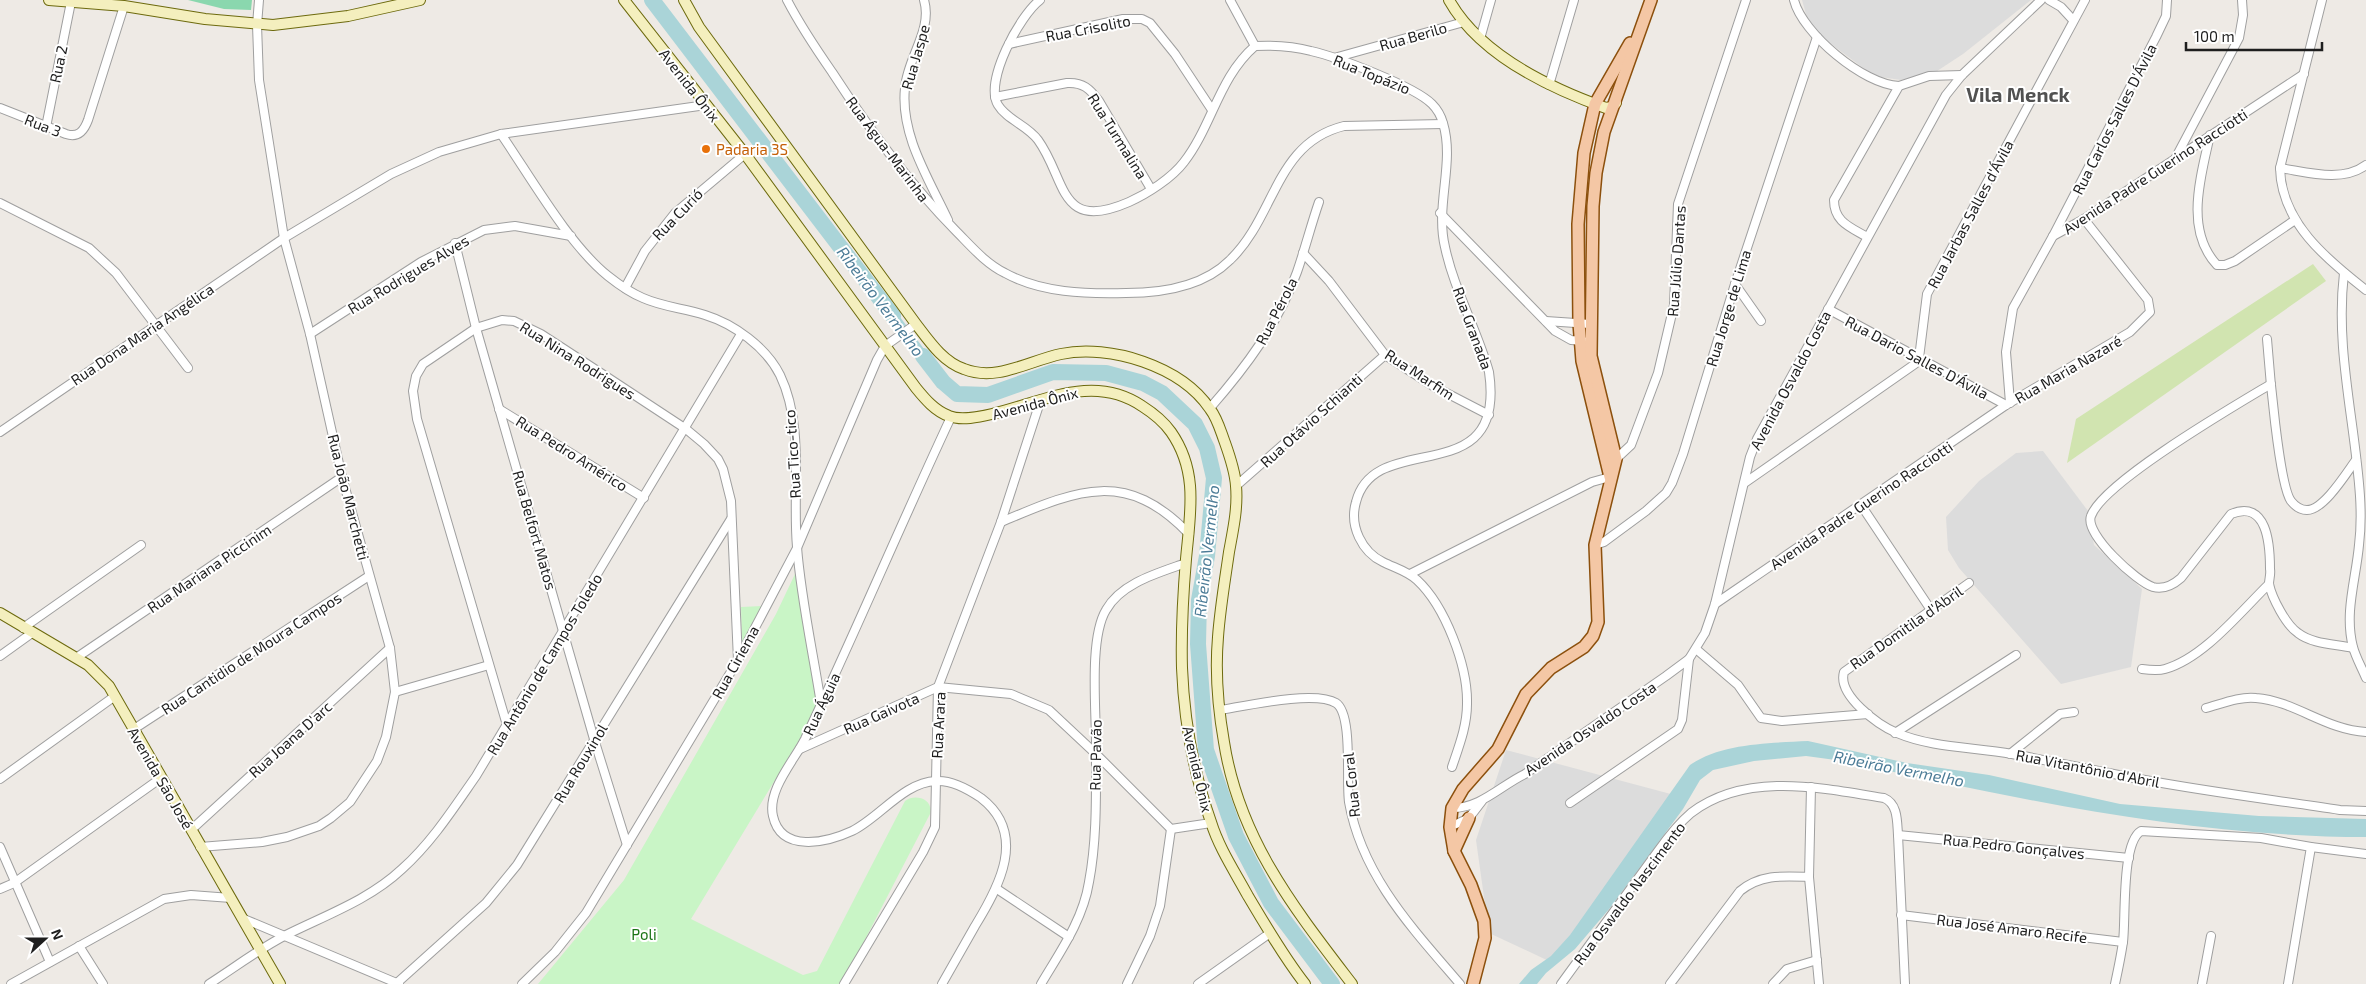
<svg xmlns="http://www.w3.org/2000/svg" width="2366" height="984" font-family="'Exo 2',sans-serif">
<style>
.residential{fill:#dcdcdc}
.grass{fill:#d1e4b0}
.park{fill:#c9f5c6}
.pitch{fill:#8ad7ae}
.water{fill:#aad4d8}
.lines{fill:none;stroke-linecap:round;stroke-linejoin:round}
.canal{stroke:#aad4d8;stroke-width:10}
.river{stroke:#aad4d8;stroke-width:16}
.street-casing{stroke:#9f9f9f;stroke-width:10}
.secondary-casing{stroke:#6d6a0e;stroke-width:12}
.primary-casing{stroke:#8c500d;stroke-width:14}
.street{stroke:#fff;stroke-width:8}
.secondary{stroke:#f4efbe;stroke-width:10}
.primary{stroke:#f4c7a5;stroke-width:11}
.food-dot{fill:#e8710a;stroke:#fff;stroke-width:2}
.labels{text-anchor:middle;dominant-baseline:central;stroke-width:4;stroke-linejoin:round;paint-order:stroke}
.street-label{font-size:15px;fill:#1e1e1e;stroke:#fff}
.food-label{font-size:15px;fill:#c56008;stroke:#fff;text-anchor:start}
.park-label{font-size:15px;fill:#1a7415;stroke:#fff}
.water-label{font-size:16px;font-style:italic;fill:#4c7c97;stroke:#fff}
.district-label{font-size:20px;font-weight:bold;fill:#515151;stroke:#fff}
</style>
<rect width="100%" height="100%" fill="#eeeae5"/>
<g class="residential">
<polygon points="1802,0 2031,0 1963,54 1934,73 1901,80 1874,76 1827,41 1808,21"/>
<polygon points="2043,451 2088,511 2094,545 2142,589 2131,667 2061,684 1959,568 1948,550 1946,517 1979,481 2016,453"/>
<polygon points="1506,750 1682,797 1551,962 1489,933 1476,840"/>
</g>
<polygon class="grass" points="2313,264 2326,281 2067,463 2076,419"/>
<g class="park">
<path d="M795 574 821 704 691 919 803 975 817 971 905 801C915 793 934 799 930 814L842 984H538L624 880 776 614Z"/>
<polygon points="762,606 742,644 741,607"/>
</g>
<polygon class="pitch" points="188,0 252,0 251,10 224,9"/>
<path class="water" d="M1808 741 1907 763 1989 775 2120 804 2259 816 2366 819V837C2190 837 2014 798 1843 761L1806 756 1754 761 1713 770 1700 780 1683 809 1610 908 1575 949 1546 973 1537 984H1519L1531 970 1551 956 1570 935 1690 765C1721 743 1770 743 1808 741Z"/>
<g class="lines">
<polyline class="canal" points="893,316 923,356"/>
<g class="river">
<polyline points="652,0 893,316"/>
<polyline points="923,356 943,382 957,394 988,395 1053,372 1106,373 1143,383 1162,393 1195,424 1207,448 1214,478 1207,556 1199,600 1198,644 1206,750 1236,836 1271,903 1332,984"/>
</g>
<defs>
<g id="street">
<path d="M787 0C800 25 816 49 832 72 869 129 908 182 955 230 971 246 985 263 1005 273 1041 293 1086 294 1126 293 1162 293 1203 287 1230 260 1276 216 1275 143 1344 126L1443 124"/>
<path d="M924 0C933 30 907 58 905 88 900 135 929 179 948 220"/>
<path d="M1040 0C1020 15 984 81 998 105 1007 120 1027 125 1038 140 1067 180 1058 233 1129 202 1147 194 1172 178 1184 162 1212 126 1219 77 1255 46 1274 45 1293 46 1311 51 1337 57 1414 86 1432 104 1437 109 1441 116 1443 123 1455 163 1435 205 1445 247 1454 290 1477 329 1489 372 1507 494 1375 427 1356 502 1349 526 1362 552 1383 562 1395 568 1407 571 1417 580 1445 606 1468 666 1467 704 1467 726 1459 746 1452 767"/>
<polyline points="1230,0 1255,46"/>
<path d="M1794 0C1802 33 1864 85 1899 86"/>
<polyline points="2049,0 2061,7 2073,20"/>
<path d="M2322 0 2280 168C2281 222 2326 259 2366 290"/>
<polyline points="1480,39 1491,0"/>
<polyline points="1009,44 1123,19 1142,19 1150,23 1175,54 1212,110"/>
<polyline points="1334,58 1464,22"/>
<polyline points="1549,85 1574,0"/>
<path d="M995 97 1067 83C1083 82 1090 89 1099 101L1151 189"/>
<path d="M0 108 66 134C78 138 84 131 88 120L124 6"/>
<polyline points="46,127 71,2"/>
<path d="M501 134C530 176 569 245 608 276 618 284 631 293 643 298 663 307 684 308 705 315 734 324 766 347 780 375 805 427 792 491 797 547 801 599 813 652 821 704"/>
<path d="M2210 135C2201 176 2184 230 2217 265H2225L2235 261 2295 220"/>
<polyline points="2176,157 2239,38 2243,15 2242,0"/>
<path d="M2280 168C2307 172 2342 183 2366 165"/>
<polyline points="0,203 89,248 116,273 188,368"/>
<polyline points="1440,213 1555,331 1571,340 1583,341"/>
<polyline points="2053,236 2084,219 2304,74"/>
<path d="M1867 237C1850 227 1834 222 1834 200L1899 86 1929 76 1962 75"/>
<polyline points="455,243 476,328 594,739 627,845"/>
<polyline points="1303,253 1329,281 1385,355 1433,386 1489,415"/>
<path d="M2344 273C2335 349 2355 421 2360 496 2361 512 2361 529 2359 545 2356 579 2344 613 2353 647 2356 658 2362 668 2366 678"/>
<polyline points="1735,284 1761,321"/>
<polyline points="625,288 645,251 675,213 745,154"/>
<polyline points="1828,309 2006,405"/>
<polyline points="1546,321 1590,324"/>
<polyline points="310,334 421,262 484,230 515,226 571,236"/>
<path d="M2267 339C2269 366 2279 485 2291 501 2295 506 2301 510 2307 510 2324 510 2347 472 2356 460"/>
<path d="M2271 384C2236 405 2103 482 2091 516 2084 534 2137 582 2153 587 2164 590 2173 585 2181 578L2231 514C2267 499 2270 544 2270 569 2271 574 2269 579 2269 584 2272 598 2286 625 2298 633 2312 644 2335 644 2353 648"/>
<polyline points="2010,403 2006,352 2013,308 2053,236 2156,37 2166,16 2167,0"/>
<path d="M1210 408C1246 367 1278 324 1297 272 1305 249 1311 225 1319 202"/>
<polyline points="499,409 644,498"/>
<polyline points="0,432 284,238 391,174 439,152 501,134 706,105"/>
<polyline points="1616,459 1631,445 1658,373 1674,305 1678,204 1746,0"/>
<polyline points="1746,482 1915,364 1919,358 1927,294 2085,0"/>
<polyline points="1236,486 1385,355"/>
<polyline points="1861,505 1931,610"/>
<path d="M1001 522C1075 491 1125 467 1189 534"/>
<polyline points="1595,545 1604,542 1646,511 1666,493 1672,483 1683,454 1735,284 1817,37"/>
<polyline points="1410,574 1592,482 1610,477"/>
<path d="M1969 583 1844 672C1837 695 1878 725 1897 733 1932 748 1975 747 2012 754 2056 762 2101 772 2145 780 2210 792 2275 800 2340 810L2366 811"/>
<polyline points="1715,604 2006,405 2130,332 2150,312 2148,300 2084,219"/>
<polyline points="23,628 141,545"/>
<polyline points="1696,649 1738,685 1761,718 1782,721 1868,714"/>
<polyline points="0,656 32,633"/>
<polyline points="76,658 342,477"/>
<path d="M2142 669C2149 670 2158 671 2165 669 2204 658 2241 611 2269 584"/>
<polyline points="395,692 489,665"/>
<path d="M2206 708C2221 704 2240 696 2256 698 2295 701 2326 730 2366 732"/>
<path d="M1220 710C1245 706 1315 690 1336 703 1353 714 1346 781 1349 802 1362 876 1413 929 1460 984"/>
<polyline points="507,725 417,419 413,391 416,376 423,364 476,328 502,320 514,321 541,334 607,377 686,429 704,444 718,459 723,469 731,501 738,660"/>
<polyline points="134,729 369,576"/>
<polyline points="1895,733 2016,655"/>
<polyline points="800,749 938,687 1011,694 1049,710 1096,754 1171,829 1211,823"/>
<polyline points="2010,754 2060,714 2074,712"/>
<polyline points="0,779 115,696"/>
<polyline points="1811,787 1809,877 1819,984"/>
<polyline points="1570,803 1678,729 1682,720 1689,659"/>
<path d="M1452 808C1481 808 1500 786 1525 774L1666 676 1689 659 1705 633 1715 604 1750 457 1757 439 1946 95 1962 75 2041 0"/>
<polyline points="1450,827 1469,818 1482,801"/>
<polyline points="191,830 390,648"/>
<polyline points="1898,835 2129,858"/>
<polyline points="0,847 50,962"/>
<polyline points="200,847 262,842 287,837 319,826 331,818 350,802 377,761 386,737 395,692 390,648 342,477 310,334 284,238 259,80 257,25 259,0"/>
<polyline points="0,889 14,883 161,778"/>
<polyline points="997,889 1069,937"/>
<polyline points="1901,915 2123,942"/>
<polyline points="244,919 399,984"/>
<polyline points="79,946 103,984"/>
<polyline points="397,983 486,903 517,865 731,519"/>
<polyline points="11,984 164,899 191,895 231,898"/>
<path d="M209 984C234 968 259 949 286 935 326 915 369 900 402 869 432 842 453 809 476 776L741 334"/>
<polyline points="522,984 555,952 586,913 738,660 797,548 877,360 885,346 916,324"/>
<polyline points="844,984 923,852 935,827 938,687 1001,522 1041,399"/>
<path d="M942 984C953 965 964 945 975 926 999 887 1028 834 981 798 968 789 952 780 936 781 904 782 879 818 852 831 826 843 781 853 773 816 767 790 794 761 805 739 855 633 901 524 951 417"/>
<path d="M1041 984C1060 952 1083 920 1089 882 1097 840 1096 795 1096 753 1097 717 1088 640 1106 610 1121 583 1158 573 1186 563"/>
<polyline points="1127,984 1150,936 1160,906 1171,829"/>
<polyline points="1198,984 1270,933"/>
<path d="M1561 984 1658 851C1668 837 1678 824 1691 813 1746 771 1822 788 1884 798 1898 804 1897 821 1898 835L1905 984"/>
<path d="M1670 984 1740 891C1761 874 1783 876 1809 877"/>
<polyline points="1773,984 1787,969 1817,960"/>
<path d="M2115 984C2118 970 2121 956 2123 942 2126 919 2121 843 2141 831L2261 838 2311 847 2366 854"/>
<polyline points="2202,984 2211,936"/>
<polyline points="2288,984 2311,847"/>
</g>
<g id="secondary">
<polyline points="49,0 124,6 205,19 273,25 348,16 420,0"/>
<path d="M624 0 745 154 916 388C925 399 935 411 949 416 961 421 979 417 992 414 1043 402 1093 373 1142 406 1153 413 1164 422 1171 432 1199 472 1190 514 1186 559 1183 595 1181 632 1182 668 1184 719 1194 774 1211 822 1219 848 1235 872 1248 896 1266 926 1283 956 1305 984"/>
<path d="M684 0 699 27 916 324C929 341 943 362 964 369 997 382 1028 361 1061 354 1110 344 1181 366 1210 409 1217 418 1220 429 1224 440 1229 454 1235 470 1236 486 1238 508 1233 530 1229 552 1225 580 1220 609 1218 637 1215 672 1218 708 1224 742 1239 839 1294 908 1352 984"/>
<path d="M1449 0C1479 54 1550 88 1606 108L1612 107 1616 103"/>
<polyline points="0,613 88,665 109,686 280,984"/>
</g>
<g id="primary">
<polyline points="1610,477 1582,361 1579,323 1578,224 1584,153 1595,104 1630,43"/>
<polyline points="1454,851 1469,818"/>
<polyline points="1473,984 1485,938 1484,921 1471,885 1454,851 1450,827 1452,808 1463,789 1498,749 1526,694 1551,668 1584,647 1593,636 1598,622 1595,545 1616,459 1591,356 1593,206 1596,173 1604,132 1651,0"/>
</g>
</defs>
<use href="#street" class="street-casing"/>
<use href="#secondary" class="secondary-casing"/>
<use href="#primary" class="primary-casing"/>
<use href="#street" class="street"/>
<use href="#secondary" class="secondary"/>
<use href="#primary" class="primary"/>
</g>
<circle class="food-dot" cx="706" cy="149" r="5"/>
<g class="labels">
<g class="street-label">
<text transform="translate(1088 28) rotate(-11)">Rua Crisolito</text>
<text transform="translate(1413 36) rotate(-16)">Rua Berilo</text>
<text transform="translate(915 57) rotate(-74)">Rua Jaspe</text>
<text transform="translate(58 64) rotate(-78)">Rua 2</text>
<text transform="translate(1372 74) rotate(22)">Rua Topázio</text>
<text transform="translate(690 85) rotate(52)">Avenida Ônix</text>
<text transform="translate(2114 119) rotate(-63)">Rua Carlos Salles D'Ávila</text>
<text transform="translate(43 125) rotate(21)">Rua 3</text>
<text transform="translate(1118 136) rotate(58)">Rua Turmalina</text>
<text transform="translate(888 149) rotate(53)">Rua Água-Marinha</text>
<text transform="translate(2155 171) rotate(-33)">Avenida Padre Guerino Racciotti</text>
<text transform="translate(677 214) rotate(-46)">Rua Curió</text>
<text transform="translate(1970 214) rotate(-62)">Rua Jarbas Salles d'Ávila</text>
<text transform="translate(1676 261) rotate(-86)">Rua Júlio Dantas</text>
<text transform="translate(408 274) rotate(-31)">Rua Rodrigues Alves</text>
<text transform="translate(1728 308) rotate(-73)">Rua Jorge de Lima</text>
<text transform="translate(1276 311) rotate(-63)">Rua Pérola</text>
<text transform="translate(1473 328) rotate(70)">Rua Granada</text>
<text transform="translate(142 334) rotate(-34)">Rua Dona Maria Angélica</text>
<text transform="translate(1917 357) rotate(28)">Rua Dario Salles D'Ávila</text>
<text transform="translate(578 360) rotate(32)">Rua Nina Rodrigues</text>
<text transform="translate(2068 369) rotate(-30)">Rua Maria Nazaré</text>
<text transform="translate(1420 374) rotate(33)">Rua Marfim</text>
<text transform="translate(1790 380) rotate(-62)">Avenida Osvaldo Costa</text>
<text transform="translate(1035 403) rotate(-15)">Avenida Ônix</text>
<text transform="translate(1311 420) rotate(-42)">Rua Otávio Schianti</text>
<text transform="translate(572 453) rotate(32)">Rua Pedro Américo</text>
<text transform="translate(792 454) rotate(-94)">Rua Tico-tico</text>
<text transform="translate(349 497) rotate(76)">Rua João Marchetti</text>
<text transform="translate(1861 505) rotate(-34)">Avenida Padre Guerino Racciotti</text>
<text transform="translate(535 530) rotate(74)">Rua Belfort Matos</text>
<text transform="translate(209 568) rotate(-34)">Rua Mariana Piccinim</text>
<text transform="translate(1906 627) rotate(-35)">Rua Domitila d'Abril</text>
<text transform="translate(251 653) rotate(-33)">Rua Cantidio de Moura Campos</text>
<text transform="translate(735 662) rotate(-61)">Rua Ciriema</text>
<text transform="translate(544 664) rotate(-59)">Rua Antônio de Campos Toledo</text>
<text transform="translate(821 704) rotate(-65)">Rua Águia</text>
<text transform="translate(881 713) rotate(-24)">Rua Gaivota</text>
<text transform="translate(938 725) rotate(-87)">Rua Arara</text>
<text transform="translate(1590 728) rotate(-34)">Avenida Osvaldo Costa</text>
<text transform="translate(290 739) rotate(-42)">Rua Joana D'arc</text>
<text transform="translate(1095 755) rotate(-89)">Rua Pavão</text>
<text transform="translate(580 763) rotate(-59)">Rua Rouxinol</text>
<text transform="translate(2088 768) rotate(11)">Rua Vitantônio d'Abril</text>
<text transform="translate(1198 769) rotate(77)">Avenida Ônix</text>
<text transform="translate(161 778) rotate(60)">Avenida São José</text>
<text transform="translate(1351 785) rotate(-96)">Rua Coral</text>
<text transform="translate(2014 846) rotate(6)">Rua Pedro Gonçalves</text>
<text transform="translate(1629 893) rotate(-53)">Rua Oswaldo Nascimento</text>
<text transform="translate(2012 928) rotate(7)">Rua José Amaro Recife</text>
</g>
<g class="food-label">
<text x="716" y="149">Padaria 3S</text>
</g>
<g class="park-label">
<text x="644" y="934">Poli</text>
</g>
<g class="water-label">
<text transform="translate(881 301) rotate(53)">Ribeirão Vermelho</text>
<text transform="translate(1206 551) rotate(-84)">Ribeirão Vermelho</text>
<text transform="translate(1899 768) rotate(11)">Ribeirão Vermelho</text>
</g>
<g class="district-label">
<text x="2018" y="94">Vila Menck</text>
</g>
</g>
<g transform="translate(45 939) rotate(69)" stroke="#ffffff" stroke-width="4" paint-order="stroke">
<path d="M0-4L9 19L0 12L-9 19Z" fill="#1e1e1e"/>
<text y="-8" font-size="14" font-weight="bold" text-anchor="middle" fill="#1e1e1e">N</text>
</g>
<path d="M2186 42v8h136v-8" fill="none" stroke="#1e1e1e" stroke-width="2.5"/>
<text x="2194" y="42" font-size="15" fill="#1e1e1e" stroke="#ffffff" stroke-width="4" paint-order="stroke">100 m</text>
</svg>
